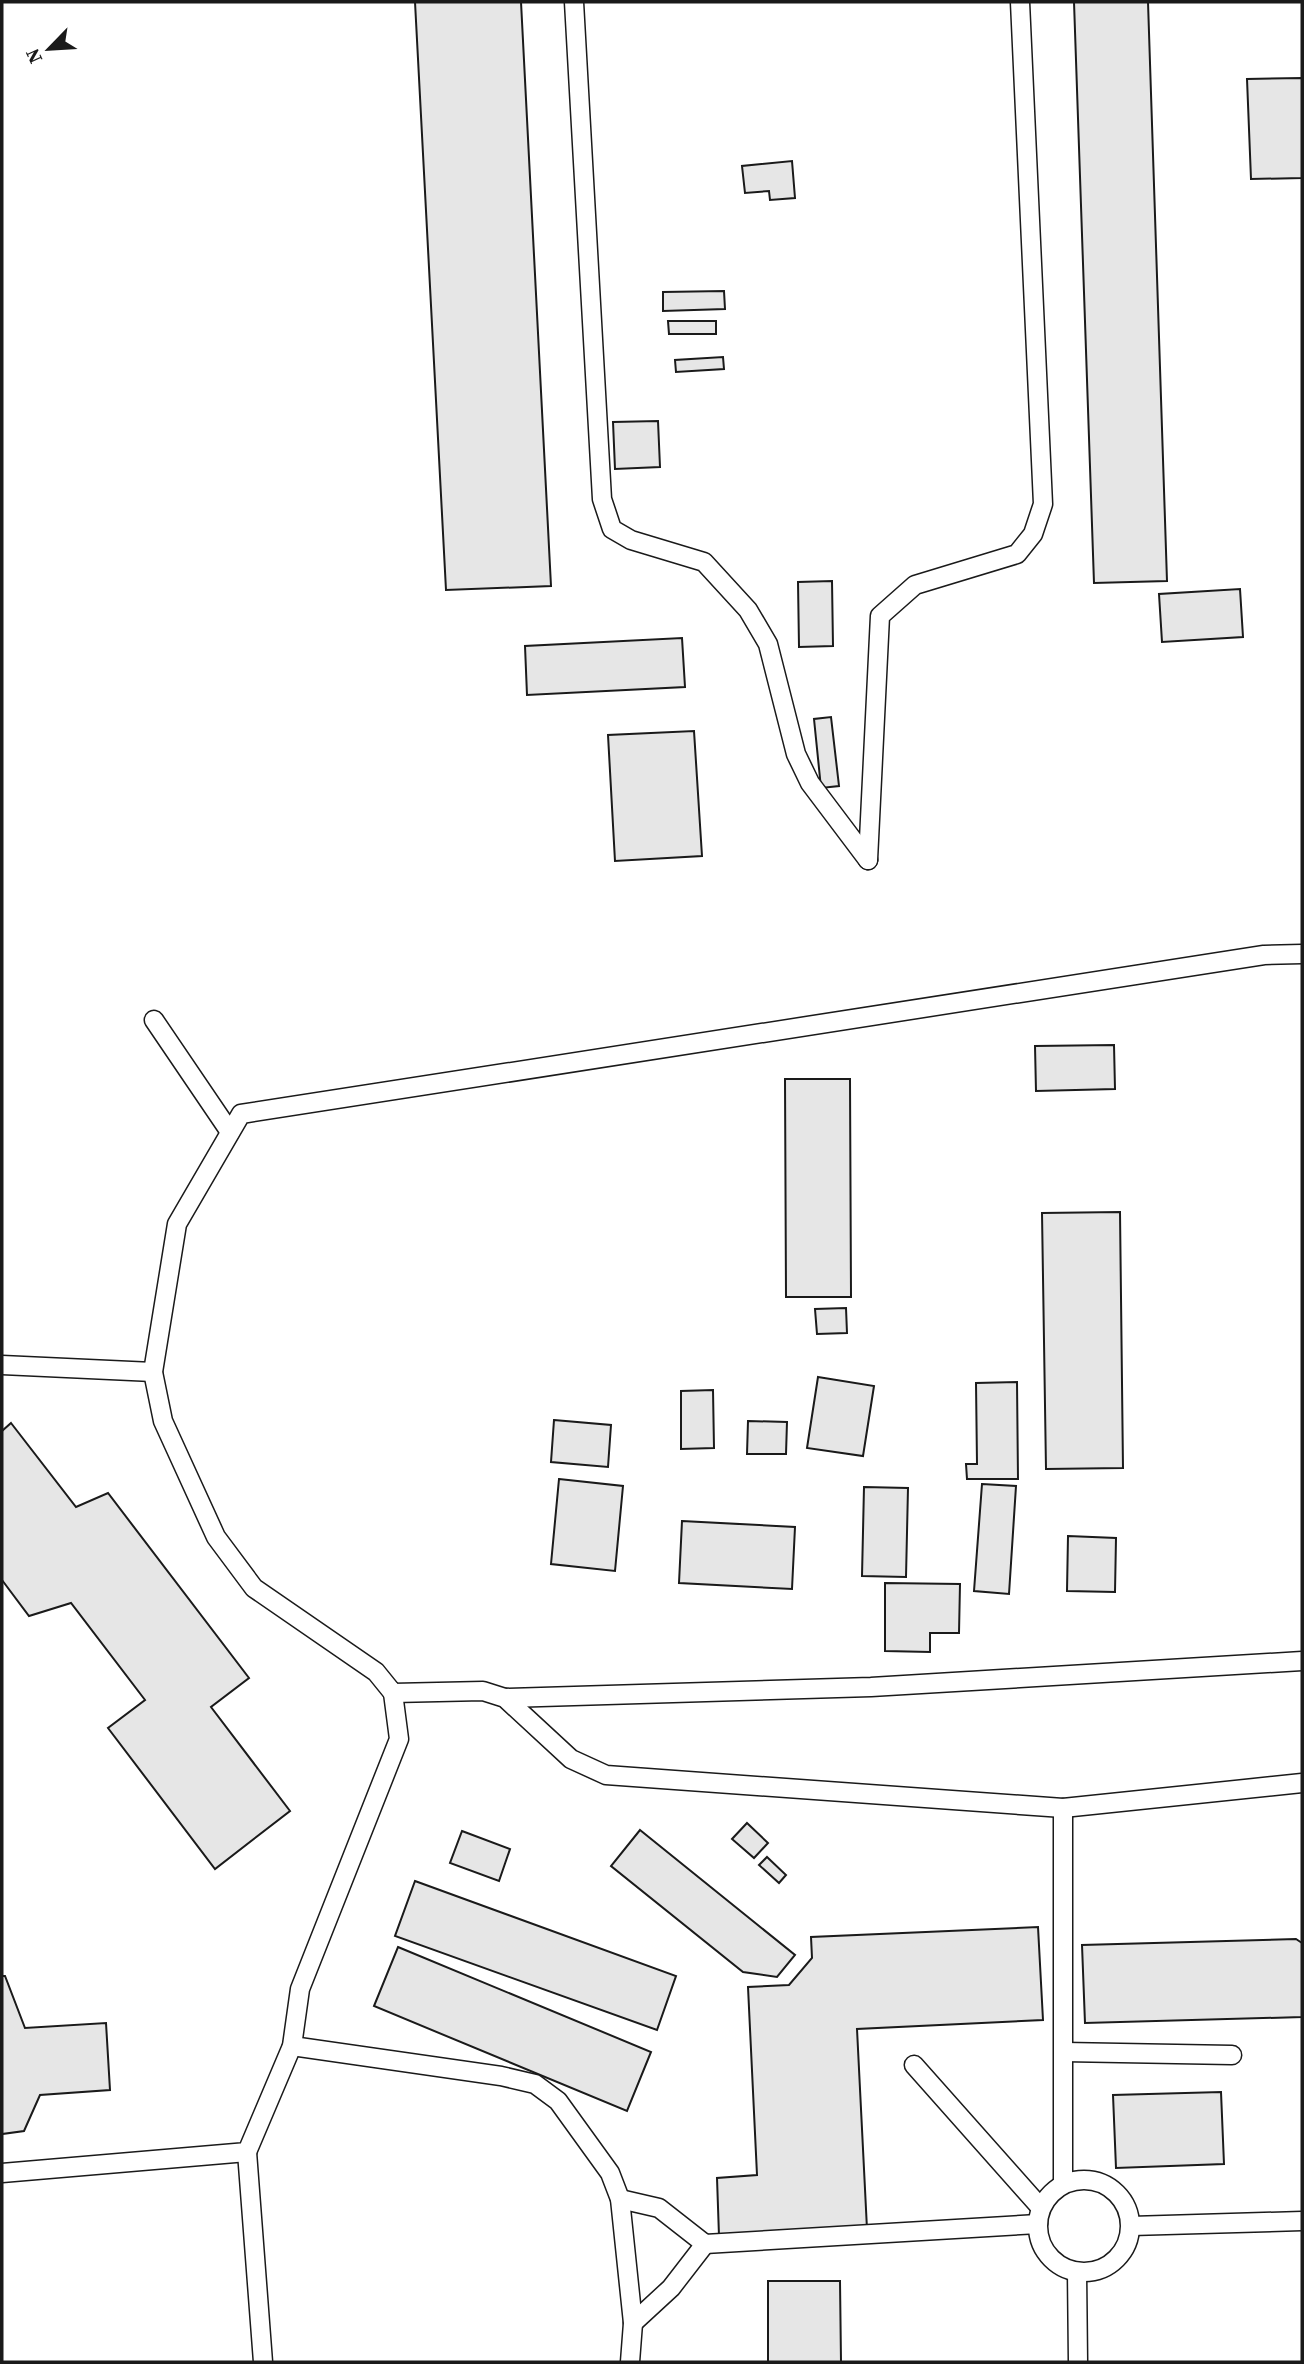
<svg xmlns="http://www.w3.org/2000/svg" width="1304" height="2364" font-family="'Source Serif 4',serif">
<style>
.building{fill:#e6e6e6;stroke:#1a1a1a;stroke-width:2}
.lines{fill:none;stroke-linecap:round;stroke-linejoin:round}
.service-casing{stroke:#1a1a1a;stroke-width:21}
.service{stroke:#fff;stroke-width:18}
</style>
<rect width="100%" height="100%" fill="#fff"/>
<g class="building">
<polygon points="415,2 521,2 551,586 446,590"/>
<polygon points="1074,2 1148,2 1167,581 1094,583"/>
<polygon points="1302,78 1302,178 1251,179 1247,79"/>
<polygon points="792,161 795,198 770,200 769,191 745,193 742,166"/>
<polygon points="724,291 725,309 663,311 663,292"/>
<polygon points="668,321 716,321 716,334 669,334"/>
<polygon points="723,357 724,369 676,372 675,360"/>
<polygon points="658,421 660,467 615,469 613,422"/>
<polygon points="832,581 833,646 799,647 798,582"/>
<polygon points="1240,589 1243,637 1162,642 1159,594"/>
<polygon points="682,638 685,687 527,695 525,646"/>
<polygon points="831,717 839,786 821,788 814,719"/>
<polygon points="694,731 702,856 615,861 608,735"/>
<polygon points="1114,1045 1115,1089 1036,1091 1035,1046"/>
<polygon points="785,1079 850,1079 851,1297 786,1297"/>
<polygon points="1120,1212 1123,1468 1046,1469 1042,1213"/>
<polygon points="846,1308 847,1333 817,1334 815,1309"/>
<polygon points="818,1377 874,1386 863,1456 807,1448"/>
<polygon points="1017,1382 1018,1479 967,1479 966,1464 977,1464 976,1383"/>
<polygon points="713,1390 714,1448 681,1449 681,1391"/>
<polygon points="554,1420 611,1425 608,1467 551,1462"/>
<polygon points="748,1421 787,1422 786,1454 747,1454"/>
<polygon points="11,1423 76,1507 108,1493 249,1678 211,1707 290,1811 215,1869 108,1728 145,1700 71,1603 29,1616 2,1580 2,1431"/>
<polygon points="559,1479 623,1486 615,1571 551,1564"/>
<polygon points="982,1484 1016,1486 1009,1594 974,1591"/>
<polygon points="864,1487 908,1488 906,1577 862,1576"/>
<polygon points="682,1521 795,1527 792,1589 679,1583"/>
<polygon points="1068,1536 1116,1538 1115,1592 1067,1591"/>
<polygon points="885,1583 960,1584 959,1633 930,1633 930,1652 885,1651"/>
<polygon points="747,1823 768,1843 754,1858 732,1839"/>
<polygon points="640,1830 795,1955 777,1977 743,1972 611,1866"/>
<polygon points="462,1831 510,1849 499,1881 450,1863"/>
<polygon points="767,1857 786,1875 779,1883 759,1865"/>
<polygon points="415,1881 676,1976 657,2030 395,1936"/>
<polygon points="1038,1927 1043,2020 857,2029 867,2229 719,2236 717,2178 757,2175 748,1987 789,1985 812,1958 811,1937"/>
<polygon points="1296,1939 1302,1943 1302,2017 1085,2023 1082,1945"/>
<polygon points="398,1947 651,2052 627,2111 374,2006"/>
<polygon points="2,1976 5,1976 25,2028 106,2023 110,2090 40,2095 24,2131 2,2134"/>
<polygon points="1221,2092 1224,2164 1116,2168 1113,2095"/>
<polygon points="768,2281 840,2281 841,2362 768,2362"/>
</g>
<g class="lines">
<defs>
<g id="service">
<polyline points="574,2 602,499 612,529 631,540 704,562 748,610 768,644 796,754 810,783 868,860"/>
<polyline points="868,860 880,616 915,585 1017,554 1033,534 1043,504 1020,2"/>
<polyline points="1302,954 1264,955 241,1114 177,1224 153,1372 163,1421 216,1537 254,1588 376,1672 393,1693 483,1691 505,1698 571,1759 606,1775 1063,1808 1302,1783"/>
<polyline points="154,1020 230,1132"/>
<polyline points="2,1365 153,1372"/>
<polyline points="505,1698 871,1687 1302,1661"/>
<polyline points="1063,1808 1063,2183"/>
<polyline points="292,2046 501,2076 535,2084 558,2101 610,2173 620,2199 633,2323 630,2362"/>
<polyline points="1064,2052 1232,2055"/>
<polyline points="914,2065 1041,2208"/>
<polyline points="247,2152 263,2362"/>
<polyline points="2,2173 247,2152 292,2046 300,1989 399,1739 393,1693"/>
<circle cx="1084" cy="2226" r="46"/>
<polyline points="620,2199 659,2208 705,2244 1038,2224"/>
<polyline points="1131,2226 1302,2221"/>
<polyline points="1077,2272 1078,2362"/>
<polyline points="633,2323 671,2288 705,2244"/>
</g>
</defs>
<use href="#service" class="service-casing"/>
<use href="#service" class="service"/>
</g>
<rect width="1304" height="2364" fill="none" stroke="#1a1a1a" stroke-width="7"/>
<g transform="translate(49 49) rotate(245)" stroke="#ffffff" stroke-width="5" paint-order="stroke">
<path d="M0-5L12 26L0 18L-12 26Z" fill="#1a1a1a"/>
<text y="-10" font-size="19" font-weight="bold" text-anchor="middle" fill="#1a1a1a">N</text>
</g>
</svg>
